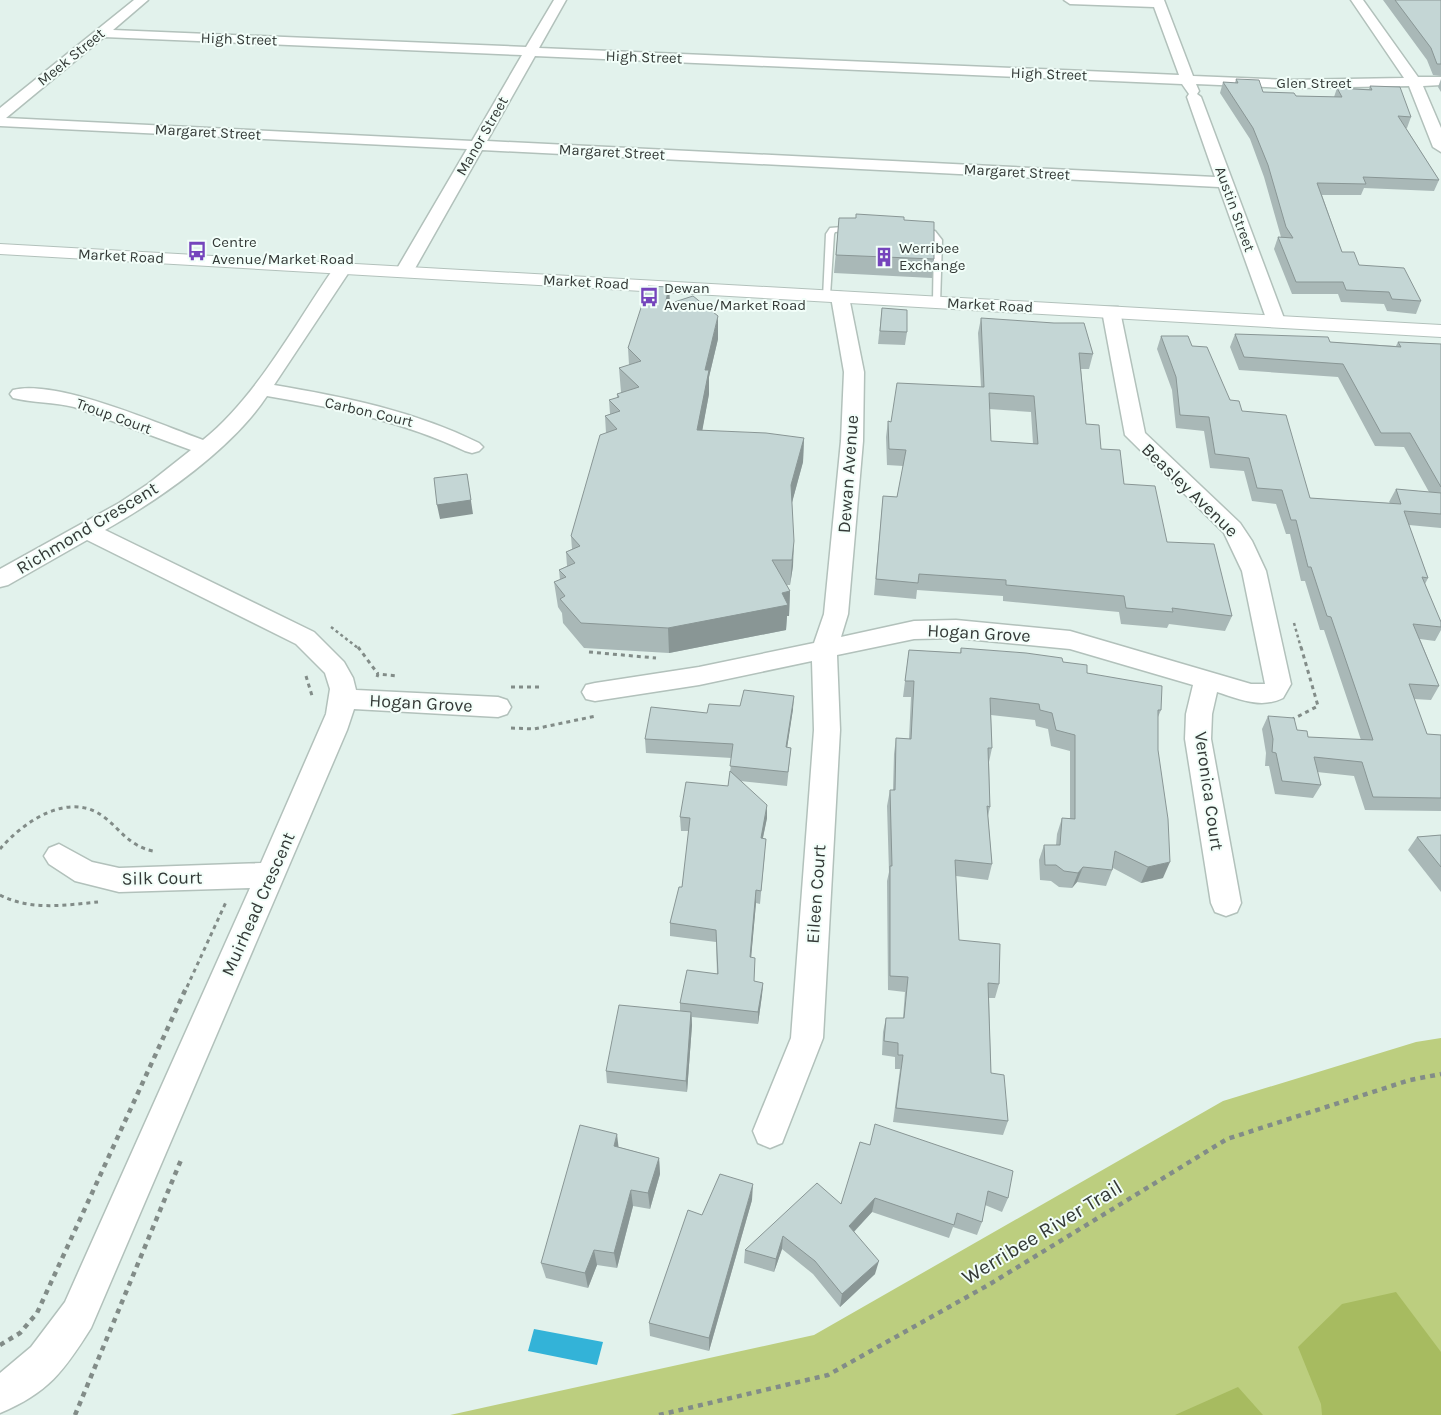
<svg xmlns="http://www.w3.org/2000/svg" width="1441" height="1415" font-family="Karla,sans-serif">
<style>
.green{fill:#bcce7f}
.forest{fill:#a7bb60}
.water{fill:#33b3d8}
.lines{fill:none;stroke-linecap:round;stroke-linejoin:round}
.service-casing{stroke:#b2c1bb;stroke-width:3}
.minor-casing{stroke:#b2c1bb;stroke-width:3}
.tertiary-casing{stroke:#b2c1bb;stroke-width:2}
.path-far2{stroke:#828c88;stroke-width:2.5;stroke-dasharray:3 3;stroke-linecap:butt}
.path-far1{stroke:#828c88;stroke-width:3;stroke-dasharray:4 4;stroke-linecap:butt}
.path{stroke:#828c88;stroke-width:4.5;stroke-dasharray:5 5;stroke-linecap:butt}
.service{fill:#fff;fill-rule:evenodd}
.minor{fill:#fff;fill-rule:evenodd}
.tertiary{fill:#fff;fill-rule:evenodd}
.wall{fill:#a9b8b7;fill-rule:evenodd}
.shaded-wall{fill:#899695}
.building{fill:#c4d6d5;stroke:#899695;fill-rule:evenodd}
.labels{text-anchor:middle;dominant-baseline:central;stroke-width:4;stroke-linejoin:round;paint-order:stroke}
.far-street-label{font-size:15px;fill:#333936;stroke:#f2fef9}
.far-poi-label{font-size:15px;fill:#333936;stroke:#f2fef9;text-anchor:start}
.street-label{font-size:18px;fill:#333936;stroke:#f2fef9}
.near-street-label{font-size:21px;fill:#333936;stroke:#f2fef9}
</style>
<rect width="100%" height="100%" fill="#e2f2ec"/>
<polygon class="green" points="1441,1038 1441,1415 450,1415 814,1335 1223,1101 1416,1042"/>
<g class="forest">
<polygon points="1396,1292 1441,1352 1441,1415 1322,1415 1321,1404 1298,1347 1342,1304"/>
<polygon points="1238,1387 1263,1415 1175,1415"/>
</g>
<polygon class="water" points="534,1329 603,1342 597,1365 528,1351"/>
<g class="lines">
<defs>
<g id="service">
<polygon points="855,226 859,228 858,230 835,232 834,234 830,296 823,298 826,234 830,228"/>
<polygon points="917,229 935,231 942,240 940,304 933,302 934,240 929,235 917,233"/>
</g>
<g id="minor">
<path d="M134 0H148L113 30 526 47 554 0H566L539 48 1179 75 1154 7 1070 4 1064 0H1164L1193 76 1290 80 1404 78 1351 0H1363L1418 77H1441V85L1423 86 1441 128V152L1433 147 1409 86 1290 88 1196 84 1199 91 1197 94 1201 97 1285 321 1283 325H1269L1267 321 1219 187 482 150 413 272 410 276H398L395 272 467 149 0 126V108ZM104 37 522 55 472 141 6 118ZM535 56 1182 84 1189 94 1187 97 1215 177 487 141Z"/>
<path d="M342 264 348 265 351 269 274 385C345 397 414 411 479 443L483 447 479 451 472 453 465 451C402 421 336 408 267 396 232 449 160 499 105 530L314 632 344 662 353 678 356 690 498 697 507 700 511 707 507 714 498 717 354 709 347 730 91 1328C64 1371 48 1393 0 1413V1373L31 1347 65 1302 250 888 119 892 75 881 49 864 44 856 49 848 59 844 92 862 119 868 261 863 326 714 330 689 325 673 296 644 87 540 8 585 0 587V569L119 503 148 484 191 450 74 407C54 402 33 403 13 398L10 394 13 390C57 379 159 424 203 440 257 397 296 322 336 265Z"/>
<path d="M840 292 846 293 849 297 864 372 863 441 848 614 841 637 914 621 956 620 1070 631 1251 684H1265L1242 571 1224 533 1125 435 1102 311 1104 307H1118L1120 311 1145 433 1240 523 1252 541 1266 571 1291 684 1283 698C1261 709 1239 699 1217 692L1212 714 1211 739 1241 903 1237 912 1226 916 1215 912 1211 903 1185 739 1186 714 1193 685 1070 649 956 638 914 639 837 655 840 730 823 1038 782 1143 770 1148 758 1143 753 1131 791 1038 814 730 812 661 699 685 595 701 586 699 582 692 586 685 595 683 699 667 814 643 824 614 841 441 844 372 831 297 834 293Z"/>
</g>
<polygon id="tertiary" points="0,244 1441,325 1441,337 0,254"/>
</defs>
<use href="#service" class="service-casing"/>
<use href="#minor" class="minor-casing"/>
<use href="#tertiary" class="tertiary-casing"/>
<g class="path-far2">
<polyline points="1294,623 1301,648"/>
<polyline points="331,627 358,648"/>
</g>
<g class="path-far1">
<polyline points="358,647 378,674"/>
<polyline points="589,652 656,658"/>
<polyline points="306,676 313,699"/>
<polyline points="377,677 378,674 398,676"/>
<polyline points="511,687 540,687"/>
<polyline points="1291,720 1318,706 1301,647"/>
<polyline points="511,728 534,729 596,716"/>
<path d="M0 849C23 822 69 790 104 817 121 830 129 846 153 851"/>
<path d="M0 895C31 911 65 905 98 902"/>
<polyline points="187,987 226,902"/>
</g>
<g class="path">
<polyline points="0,1345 20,1333 37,1313 187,986"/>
<polyline points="75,1415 181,1160"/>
<polyline points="659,1415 828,1375 990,1284 1227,1139 1410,1080 1441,1074"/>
</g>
<use href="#service" class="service"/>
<use href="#minor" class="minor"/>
<use href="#tertiary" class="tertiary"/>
</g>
<g class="wall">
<polygon points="1383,0 1441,0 1441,76 1433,75 1427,60"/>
<polygon points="1236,79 1263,92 1296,96 1334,97 1337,88 1369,89 1370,86 1411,117 1407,128 1406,128 1439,180 1434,191 1364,188 1361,195 1322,195 1342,252 1359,265 1421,301 1416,314 1387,311 1384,304 1341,302 1338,294 1292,294 1274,249 1278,237 1281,237 1264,177 1250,139 1220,93 1223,82 1235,83"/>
<polygon points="1441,79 1441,92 1438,87"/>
<polygon points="839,218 904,220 934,259 932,278 834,273"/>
<polygon points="669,287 670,303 718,339 709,377 709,394 702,430 804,438 803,462 792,502 793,566 790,585 787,585 790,591 789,616 787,616 786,630 669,653 584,648 563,623 562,613 558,607 554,582 560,580 559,570 567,566 566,552 572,549 571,536 606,433 605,416 610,414 609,400 617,398 617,394 622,393 621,392 619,368 629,365 628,348"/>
<polygon points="882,308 907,332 905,345 878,344"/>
<path d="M981 318 1093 354 1089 369H1081L1086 424 1101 449 1124 484 1167 542 1232 616 1225 631 1169 624 1167 628 1121 624 1119 612 1003 601V596L917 590 916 599 874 595 883 496 897 497 903 466 887 465 886 437 888 421 891 422 981 387 978 333ZM989 409 1031 412 1033 444 991 441Z"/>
<polygon points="1235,334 1330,342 1396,346 1398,342 1441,344 1441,528 1409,525 1428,578 1425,584 1441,622 1441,630 1435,641 1420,639 1439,686 1431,700 1414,699 1427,734 1441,735 1441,811 1365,810 1354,776 1317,772 1321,785 1313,798 1275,794 1269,766 1265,766 1266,753 1262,729 1268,716 1308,737 1361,740 1324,630 1320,630 1305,581 1301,581 1290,534 1286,534 1276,504 1252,501 1244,471 1210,468 1204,431 1176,428 1172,390 1157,349 1161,336 1192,346 1230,400 1242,411 1310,498 1390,503 1389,502 1396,489 1429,492 1404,447 1375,446 1338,377 1239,370 1230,347"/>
<polygon points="961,648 1063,662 1087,673 1161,710 1158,717 1158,750 1163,878 1141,883 1113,868 1106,886 1077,882 1072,888 1059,887 1051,881 1040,880 1039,860 1044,845 1056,845 1057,834 1062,818 1070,818 1070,751 1051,746 1048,729 1036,726 1035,720 991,715 992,748 989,762 990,807 988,816 992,864 988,880 956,876 959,940 999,984 995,998 989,998 991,1073 1008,1121 1003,1135 893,1122 900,1069 895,1069 895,1057 882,1055 883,1032 886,1018 903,1018 905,992 888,990 887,881 889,872 887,806 890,790 893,790 894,754 896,738 909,739 911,697 903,697 909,650 960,653"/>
<polygon points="793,709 787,748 791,748 787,786 740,781 767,818 763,838 765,852 760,904 756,903 751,957 754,982 763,983 762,995 758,1024 692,1017 692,1025 687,1092 607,1083 606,1071 680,1011 680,1003 717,974 716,942 670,936 670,923 682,887 689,831 681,831 680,817 728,786 732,758 646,753 645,739 707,713"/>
<polygon points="1441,835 1441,892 1408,850 1417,837"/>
<polygon points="870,1145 1008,1198 1002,1212 985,1205 982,1222 977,1235 953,1227 949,1238 872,1212 854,1232 875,1274 840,1307 813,1274 782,1249 774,1272 744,1263 745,1250 841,1204"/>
<polygon points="619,1147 659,1158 660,1174 650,1209 633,1206 617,1268 597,1265 588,1288 546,1278 541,1263"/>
<polygon points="752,1200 709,1351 650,1336 649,1323"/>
</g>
<g class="shaded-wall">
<polygon points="669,287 670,310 665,305"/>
<polygon points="718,316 718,339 709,377 709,394 698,454 697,430 705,370"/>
<polygon points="804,438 803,462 790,510 791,485"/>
<polygon points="467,474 473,514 440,519 437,505"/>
<polygon points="794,541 793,566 790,585 792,560"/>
<polygon points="790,591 789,616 787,616 786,630 669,653 668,628"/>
<polygon points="794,696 793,709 785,761 786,747"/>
<polygon points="767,805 767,818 760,851 761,838"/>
<polygon points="1170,862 1163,878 1141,883 1148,867"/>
<polygon points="1083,867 1077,882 1072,888 1078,873"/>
<polygon points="756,890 756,903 750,970 750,957"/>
<polygon points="763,983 762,995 758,1024 758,1012"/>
<polygon points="691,1012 692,1025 687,1092 686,1081"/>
<polygon points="617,1134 619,1151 614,1146"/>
<polygon points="659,1158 660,1174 650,1209 648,1193"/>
<polygon points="753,1184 752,1200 709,1351 709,1338"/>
<polygon points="631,1190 633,1206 617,1268 614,1253"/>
<polygon points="875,1198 872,1212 846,1240 849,1226"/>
<polygon points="783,1236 782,1249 774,1272 776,1259"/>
<polygon points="594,1250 597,1265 588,1288 585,1273"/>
<polygon points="879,1261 875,1274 840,1307 842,1294"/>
</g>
<g class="building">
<polygon points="1395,0 1441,0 1441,64 1437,64 1431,48"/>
<polygon points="1236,79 1259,80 1263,92 1294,93 1296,96 1342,97 1337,88 1372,90 1370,86 1400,87 1411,117 1398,116 1439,180 1363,177 1366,184 1317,183 1342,252 1354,252 1359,265 1404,268 1421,301 1392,299 1389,292 1346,290 1343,282 1296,282 1278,237 1293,238 1286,227 1268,165 1253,128 1223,82 1238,83"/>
<polygon points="856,214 904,217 904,220 934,222 934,259 836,255 839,218 856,218"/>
<polygon points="648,286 669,287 665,305 693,296 718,316 705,370 709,370 697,430 766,433 804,438 791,485 794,541 792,560 772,560 790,591 782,593 788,605 668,628 581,623 560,599 565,596 554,582 566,577 559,570 575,563 566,552 580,546 571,536 600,435 617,429 605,416 620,411 609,400 619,397 617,394 639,387 619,368 641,361 628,348"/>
<polygon points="882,308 907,310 907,332 880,331"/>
<path d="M981 318 1054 323H1084L1093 354 1079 353 1086 424 1099 425 1101 449 1120 450 1124 484 1155 486 1167 542 1214 544 1232 616 1172 608 1173 612 1126 608 1124 596 1006 585V580L919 574 918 583 876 579 883 496 897 497 906 450 889 449 888 421 891 422 897 383 984 387ZM989 393 1034 396 1038 444 991 441Z"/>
<polygon points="1235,334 1328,337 1330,342 1401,347 1398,342 1441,344 1441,487 1410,433 1381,433 1343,364 1244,357"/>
<polygon points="1161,336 1188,336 1192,346 1207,347 1230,400 1239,401 1242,411 1286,415 1310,498 1401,504 1396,489 1441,493 1441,514 1404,511 1428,578 1422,577 1441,622 1441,627 1413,624 1439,686 1409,684 1427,734 1441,735 1441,798 1373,797 1362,762 1314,757 1321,785 1282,781 1276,753 1272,752 1273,739 1268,716 1294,718 1297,730 1307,731 1308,737 1373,740 1331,617 1327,616 1311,567 1308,567 1296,520 1291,520 1282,490 1257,488 1249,458 1215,454 1209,417 1180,415 1176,377"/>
<polygon points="467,474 471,500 437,505 434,478"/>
<polygon points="961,648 1026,653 1062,658 1063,662 1087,665 1087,673 1162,686 1161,710 1158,710 1158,750 1168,819 1170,862 1148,867 1115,851 1112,870 1083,867 1078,873 1064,871 1056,865 1045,865 1044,845 1060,845 1062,818 1075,819 1075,735 1056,730 1052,713 1040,710 1039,704 990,698 992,748 988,748 990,807 987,806 992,864 955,860 959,940 1000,944 999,984 988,983 991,1073 1004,1075 1008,1121 896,1108 903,1055 898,1055 898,1043 884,1041 886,1018 904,1018 908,977 890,976 890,866 892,866 890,790 895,790 896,738 911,739 914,681 905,681 909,650 961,653"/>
<polygon points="744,690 794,696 786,747 791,748 788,772 730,766 733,744 645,739 651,707 707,713 709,704 740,706"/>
<polygon points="730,771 767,805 761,838 766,839 761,891 756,890 750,957 755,958 754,981 763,983 758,1012 680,1003 687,970 718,974 716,930 670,923 679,887 682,887 690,818 680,817 686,782 728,786"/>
<polygon points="1441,835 1441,867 1417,837"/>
<polygon points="619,1005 691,1012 686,1081 606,1071"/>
<polygon points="875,1124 1013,1171 1008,1198 988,1191 982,1222 957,1213 954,1225 875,1198 849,1226 879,1261 842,1294 815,1261 783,1236 776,1259 745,1250 817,1183 841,1204 860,1142 870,1145"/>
<polygon points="580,1125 617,1134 614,1146 659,1158 648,1193 631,1190 614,1253 594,1250 585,1273 541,1263"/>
<polygon points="720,1174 753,1184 709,1338 649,1323 688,1210 702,1215"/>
</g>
<defs>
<symbol id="bus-bare" viewBox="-9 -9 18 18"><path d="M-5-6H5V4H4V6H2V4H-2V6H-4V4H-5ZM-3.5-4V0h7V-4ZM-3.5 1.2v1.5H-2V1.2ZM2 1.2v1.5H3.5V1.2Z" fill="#7544bc" stroke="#f2fef9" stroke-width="2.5" paint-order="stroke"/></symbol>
<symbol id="building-bare" viewBox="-9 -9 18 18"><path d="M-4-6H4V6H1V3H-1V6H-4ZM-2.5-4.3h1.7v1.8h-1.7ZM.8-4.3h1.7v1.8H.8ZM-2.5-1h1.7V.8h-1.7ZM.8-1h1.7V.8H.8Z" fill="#7544bc" stroke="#f2fef9" stroke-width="2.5" paint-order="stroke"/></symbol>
</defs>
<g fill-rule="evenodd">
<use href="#bus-bare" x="183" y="237" width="28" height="28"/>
<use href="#building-bare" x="870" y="243" width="28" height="28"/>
<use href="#bus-bare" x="635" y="283" width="28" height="28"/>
</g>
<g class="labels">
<g class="far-street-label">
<text transform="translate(239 39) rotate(2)">High Street</text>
<text transform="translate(71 57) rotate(-39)">Meek Street</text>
<text transform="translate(644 57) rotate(2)">High Street</text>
<text transform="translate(1049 74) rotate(2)">High Street</text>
<text x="1314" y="83">Glen Street</text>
<text transform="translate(208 132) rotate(3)">Margaret Street</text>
<text transform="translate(482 136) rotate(-60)">Manor Street</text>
<text transform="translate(612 152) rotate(3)">Margaret Street</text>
<text transform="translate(1017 172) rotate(3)">Margaret Street</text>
<text transform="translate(1235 209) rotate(70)">Austin Street</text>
<text transform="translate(121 256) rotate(3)">Market Road</text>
<text transform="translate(586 282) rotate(3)">Market Road</text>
<text transform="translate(990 305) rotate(3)">Market Road</text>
<text transform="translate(369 412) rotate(13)">Carbon Court</text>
<text transform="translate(114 416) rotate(20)">Troup Court</text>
</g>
<g class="far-poi-label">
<text x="212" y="242">Centre<tspan x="212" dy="17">Avenue/Market Road</tspan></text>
<text x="899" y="248">Werribee<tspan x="899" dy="17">Exchange</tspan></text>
<text x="664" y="288">Dewan<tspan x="664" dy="17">Avenue/Market Road</tspan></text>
</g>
<g class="street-label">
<text transform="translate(848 474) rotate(-86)">Dewan Avenue</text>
<text transform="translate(1190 490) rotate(44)">Beasley Avenue</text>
<text transform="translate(87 528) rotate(-31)">Richmond Crescent</text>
<text transform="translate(979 633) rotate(3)">Hogan Grove</text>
<text transform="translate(421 703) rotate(3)">Hogan Grove</text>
<text transform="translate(1209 791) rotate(82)">Veronica Court</text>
<text transform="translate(162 878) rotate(-1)">Silk Court</text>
<text transform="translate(816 894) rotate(-86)">Eileen Court</text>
<text transform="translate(258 904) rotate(-66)">Muirhead Crescent</text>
</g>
<g class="near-street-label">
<text transform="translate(1042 1232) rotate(-31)">Werribee River Trail</text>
</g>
</g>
</svg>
